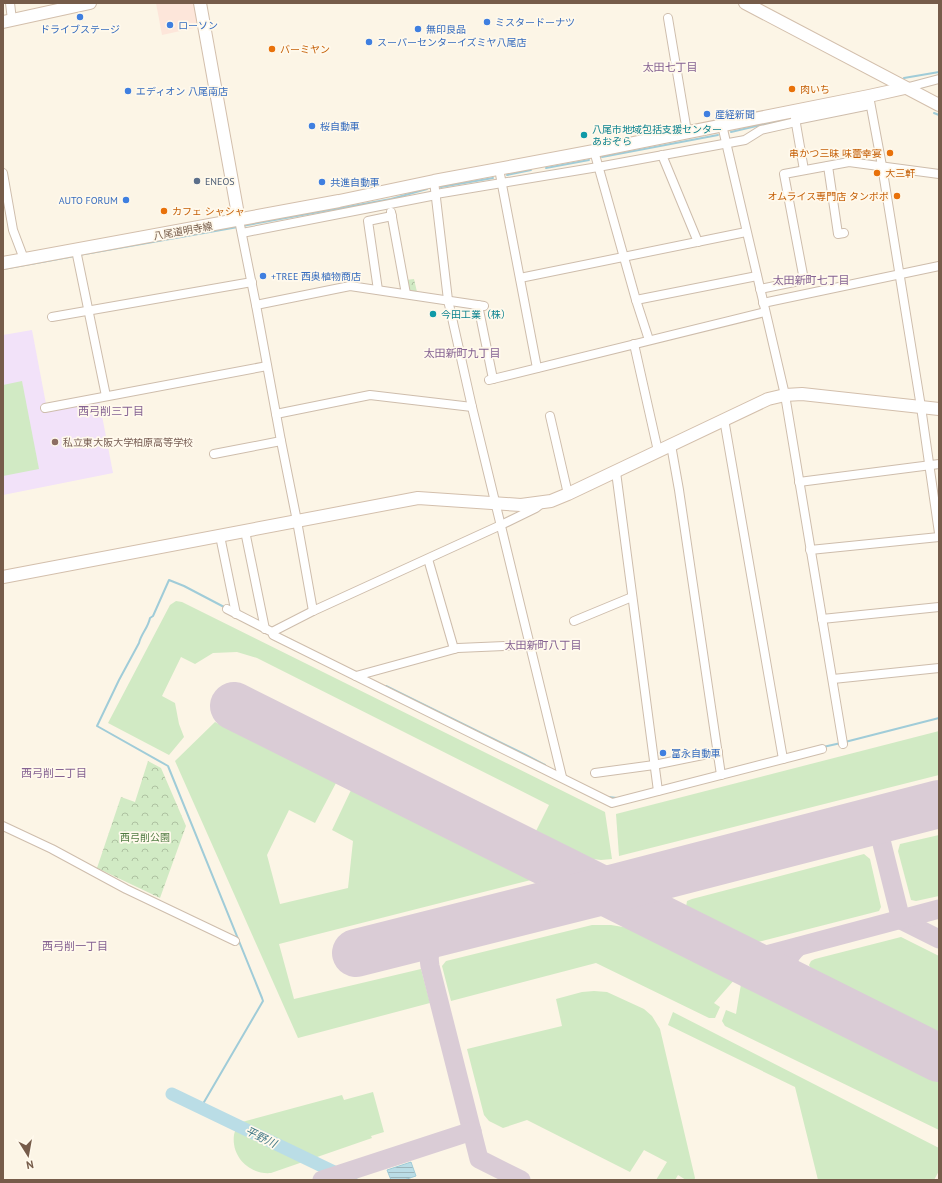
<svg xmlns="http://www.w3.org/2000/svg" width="942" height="1183" font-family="'PT Sans','Noto Sans JP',sans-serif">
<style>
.commercial{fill:#fde6da}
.education{fill:#f2e2f9}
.grass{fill:#d1eac4}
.park{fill:url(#park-crowns)}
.water{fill:url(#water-rules);stroke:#a0ccd8}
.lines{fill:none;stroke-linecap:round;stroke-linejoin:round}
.stream{stroke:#a0ccd8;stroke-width:2}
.river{stroke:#badde6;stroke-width:13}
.taxiway{stroke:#daccd6;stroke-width:19}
.runway{stroke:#daccd6;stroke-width:48}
.street-casing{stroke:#cebdac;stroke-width:10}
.secondary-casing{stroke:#d3bfac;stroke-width:14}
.street{stroke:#fff;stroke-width:8}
.secondary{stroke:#fff;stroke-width:12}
.shop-dot{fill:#3f7fe0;stroke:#fff9ec;stroke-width:1.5}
.food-dot{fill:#e8710a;stroke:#fff9ec;stroke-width:1.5}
.culture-dot{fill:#0f9aa8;stroke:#fff9ec;stroke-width:1.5}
.service-dot{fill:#5c6f8a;stroke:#fff9ec;stroke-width:1.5}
.education-dot{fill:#8d6e63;stroke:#fff9ec;stroke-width:1.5}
.labels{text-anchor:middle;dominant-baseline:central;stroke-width:3.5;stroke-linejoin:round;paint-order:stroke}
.shop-label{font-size:10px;fill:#366cbe;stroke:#fff9ec;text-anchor:start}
.food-label{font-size:10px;fill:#c56008;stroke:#fff9ec;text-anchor:start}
.culture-label{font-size:10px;fill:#0d838f;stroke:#fff9ec;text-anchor:start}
.service-label{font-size:10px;fill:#4e5e75;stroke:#fff9ec;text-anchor:start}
.street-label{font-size:10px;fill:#765c4a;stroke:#fff9ec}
.education-label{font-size:10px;fill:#785e54;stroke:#fff9ec;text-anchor:start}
.park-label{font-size:10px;fill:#507b42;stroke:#fff9ec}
.neighbourhood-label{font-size:11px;fill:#856292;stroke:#fff9ec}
.water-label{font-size:11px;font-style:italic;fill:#447a89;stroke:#fff9ec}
</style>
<defs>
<pattern id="park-crowns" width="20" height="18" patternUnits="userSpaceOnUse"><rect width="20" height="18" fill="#d1eac4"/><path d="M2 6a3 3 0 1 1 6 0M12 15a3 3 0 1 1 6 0" fill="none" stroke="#aec1a1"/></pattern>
<pattern id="water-rules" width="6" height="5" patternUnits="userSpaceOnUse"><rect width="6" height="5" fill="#badde6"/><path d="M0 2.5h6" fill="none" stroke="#9cb6bc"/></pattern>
</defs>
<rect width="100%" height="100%" fill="#fcf5e6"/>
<polygon class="commercial" points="156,3 194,3 199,27 162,35"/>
<polygon class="education" points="32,330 46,404 99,400 113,473 3,495 3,335"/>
<g class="grass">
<polygon points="22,381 39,469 3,476 3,385"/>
<polygon points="176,601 182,602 605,812 612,859 601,860 585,858 535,833 549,805 257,658 237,652 213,653 195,664 181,657 162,696 175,703 179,724 184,737 169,755 108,723 170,605"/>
<polygon points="215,722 336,783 315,823 289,810 267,855 280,904 348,888 353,841 332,830 352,788 531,880 279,944 294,999 421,969 430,1003 298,1038 175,761"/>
<polygon points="939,731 939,775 619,856 616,814"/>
<polygon points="939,835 939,896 916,901 911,900 898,851 900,844"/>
<polygon points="864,854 870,859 881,907 879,911 758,942 686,907 687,901 692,899"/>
<polygon points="592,925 611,925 629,928 735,979 714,1003 720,1007 715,1018 709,1018 596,963 451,1001 442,966 446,961"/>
<polygon points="901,937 939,956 939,1033 811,969 809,965 811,961 815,959"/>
<polygon points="741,984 939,1079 939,1130 725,1026 722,1021 726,1010 736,1014"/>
<polygon points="594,991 607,992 644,1009 652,1016 660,1029 695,1178 694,1180 686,1180 678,1175 675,1180 656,1180 667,1162 644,1150 630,1172 527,1120 503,1128 489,1121 484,1115 467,1049 562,1026 556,999 582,992"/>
<polygon points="673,1012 939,1148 939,1171 934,1180 818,1180 795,1087 668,1025"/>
<path d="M373 1092 384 1132 371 1136 372 1138 271 1173C250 1175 231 1157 234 1135 235 1130 237 1126 242 1122L342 1095 344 1100Z"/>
</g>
<g class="park">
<polygon points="414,279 417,292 408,290 406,280"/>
<polygon points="148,761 161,768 186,826 160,898 97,868 121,797 135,802"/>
</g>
<polygon class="water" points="411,1162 416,1176 404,1180 391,1180 387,1170"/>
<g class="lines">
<g class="stream">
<polyline points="904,78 939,72"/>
<polyline points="934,113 939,115"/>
<polyline points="731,132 790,118"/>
<polyline points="602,157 718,135"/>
<polyline points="546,168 589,160"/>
<polyline points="507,175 531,170"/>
<polyline points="441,187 493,178"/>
<polyline points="242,226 391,199 427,189"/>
<polyline points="79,255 238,227"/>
<polyline points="3,269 75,256"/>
<polyline points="386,686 524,754 545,765"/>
<polyline points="845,742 939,718"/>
<polyline points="823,747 841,743"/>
<polyline points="608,797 617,798"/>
<path d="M200 1109 263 1001 262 998 168 766 97 726 119 680 139 643C141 634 148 628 150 618L153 616 169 580 184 586 226 608"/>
</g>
<polyline class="river" points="172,1094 351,1180"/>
<g class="taxiway">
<polyline points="876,820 901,920 939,939"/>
<path d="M444 931C433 943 427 949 430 966L479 1159 521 1180"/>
<polyline points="744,961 939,909"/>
<path d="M795 987C786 970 783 960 798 947"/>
<polyline points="322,1180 472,1131"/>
</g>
<g class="runway">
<polyline points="234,706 939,1058"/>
<polyline points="356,953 603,891 939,804"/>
</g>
<defs>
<g id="street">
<polyline points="10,3 12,20"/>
<polyline points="668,18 687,132"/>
<polyline points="905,88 939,79"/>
<polyline points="869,96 882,166 921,407 939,533"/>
<polyline points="795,118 804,170"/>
<polyline points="796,120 870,105"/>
<polyline points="722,125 785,395 843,744"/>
<polyline points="594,151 636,300 649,340"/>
<polyline points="662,155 698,242"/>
<polyline points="828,166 838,234 844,233"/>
<polyline points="499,169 537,368"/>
<polyline points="3,173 13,230 24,259"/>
<polyline points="434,181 448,300 472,407 562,777"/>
<polyline points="436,194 598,167 745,140 761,130 796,122"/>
<polyline points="391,212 406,294"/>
<polyline points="239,220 256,305 281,441 297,521 313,611"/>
<polyline points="242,233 436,195"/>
<polyline points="76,250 106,396"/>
<polyline points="520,278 746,232"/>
<polyline points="760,289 804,280 784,174 849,162 939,174"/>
<polyline points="378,290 368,221 392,216"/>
<polyline points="636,300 757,276"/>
<polyline points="763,303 939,266"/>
<polyline points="256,305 350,286 484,306"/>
<polyline points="478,305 493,379"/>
<polyline points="52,317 252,282"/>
<polyline points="634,344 658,451"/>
<polyline points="489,380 765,312"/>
<polyline points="45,408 267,366"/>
<polyline points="276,414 370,395 472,407"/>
<polyline points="550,416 568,494"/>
<polyline points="724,419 783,759"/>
<polyline points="671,445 679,490 721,775"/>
<polyline points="214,454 281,441"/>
<polyline points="616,472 658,791"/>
<polyline points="799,482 939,464"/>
<polyline points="245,531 265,629"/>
<polyline points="220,536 236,614"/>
<polyline points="810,550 939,537"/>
<polyline points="428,559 454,649"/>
<polyline points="227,609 272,632 273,635 612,803 822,749"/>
<polyline points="822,619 939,607"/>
<polyline points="574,621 632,597"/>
<polyline points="272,632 313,611 501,525 536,508 542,503"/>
<polyline points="356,676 458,648 530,645"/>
<polyline points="833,679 939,668"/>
<polyline points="595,773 654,765 718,752"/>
<polyline points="3,826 52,849 126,889 235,941"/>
</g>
<g id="secondary">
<polyline points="200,3 239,220"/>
<polyline points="745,3 939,105"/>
<polyline points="3,22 90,3"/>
<polyline points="3,263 339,201 434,181 594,151 869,96 905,88"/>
<polyline points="3,577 418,498 521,505 551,501 568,494 768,399 785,395 802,394 939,409"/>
</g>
</defs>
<use href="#street" class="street-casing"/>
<use href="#secondary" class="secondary-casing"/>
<use href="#street" class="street"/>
<use href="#secondary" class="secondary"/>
</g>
<g class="shop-dot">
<circle cx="80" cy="17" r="4"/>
<circle cx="487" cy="22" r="4"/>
<circle cx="170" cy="25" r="4"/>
<circle cx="418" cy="29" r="4"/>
<circle cx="369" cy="42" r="4"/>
<circle cx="128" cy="91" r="4"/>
<circle cx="707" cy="114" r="4"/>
<circle cx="312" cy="126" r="4"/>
<circle cx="322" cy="182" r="4"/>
<circle cx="126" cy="200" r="4"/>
<circle cx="263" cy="276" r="4"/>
<circle cx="663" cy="753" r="4"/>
</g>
<g class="food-dot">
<circle cx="272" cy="49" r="4"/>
<circle cx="792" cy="89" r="4"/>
<circle cx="890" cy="153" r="4"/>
<circle cx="877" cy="173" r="4"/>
<circle cx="897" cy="196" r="4"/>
<circle cx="164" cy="211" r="4"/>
</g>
<g class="culture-dot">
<circle cx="584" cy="135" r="4"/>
<circle cx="433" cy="314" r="4"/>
</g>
<circle class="service-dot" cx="197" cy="181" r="4"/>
<circle class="education-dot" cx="55" cy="442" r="4"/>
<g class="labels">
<g class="shop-label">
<text x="495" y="22">ミスタードーナツ</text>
<text x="178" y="25">ローソン</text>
<text x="80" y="29" text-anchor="middle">ドライブステージ</text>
<text x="426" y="29">無印良品</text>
<text x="377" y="42">スーパーセンターイズミヤ八尾店</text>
<text x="136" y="91">エディオン 八尾南店</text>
<text x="715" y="114">産経新聞</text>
<text x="320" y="126">桜自動車</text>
<text x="330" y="182">共進自動車</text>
<text x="118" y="200" text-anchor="end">AUTO FORUM</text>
<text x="271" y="276">+TREE 西奥植物商店</text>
<text x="671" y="753">富永自動車</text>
</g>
<g class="food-label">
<text x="280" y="49">バーミヤン</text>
<text x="800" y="89">肉いち</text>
<text x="882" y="153" text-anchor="end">串かつ三昧 味蕾幸宴</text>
<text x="885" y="173">大三軒</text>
<text x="889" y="196" text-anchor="end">オムライス専門店 タンポポ</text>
<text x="172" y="211">カフェ シャシャ</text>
</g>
<g class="culture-label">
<text x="592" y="129">八尾市地域包括支援センター<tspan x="592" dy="12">あおぞら</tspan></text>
<text x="441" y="314">今田工業（株）</text>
</g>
<g class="service-label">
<text x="205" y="181">ENEOS</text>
</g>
<g class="street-label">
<text transform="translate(183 231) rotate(-10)">八尾道明寺線</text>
</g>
<g class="education-label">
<text x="63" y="442">私立東大阪大学柏原高等学校</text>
</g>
<g class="park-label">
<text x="145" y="837">西弓削公園</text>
</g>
<g class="neighbourhood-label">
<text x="670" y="67">太田七丁目</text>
<text x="811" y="280">太田新町七丁目</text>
<text x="462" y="353">太田新町九丁目</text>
<text x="111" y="411">西弓削三丁目</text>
<text x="543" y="645">太田新町八丁目</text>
<text x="54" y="773">西弓削二丁目</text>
<text x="75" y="946">西弓削一丁目</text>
</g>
<g class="water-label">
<text transform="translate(261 1137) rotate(26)">平野川</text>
</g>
</g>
<rect width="942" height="1183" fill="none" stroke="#765c4a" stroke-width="8"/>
<g transform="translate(28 1155) rotate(169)" stroke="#fff9ec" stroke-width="3" paint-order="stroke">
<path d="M0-3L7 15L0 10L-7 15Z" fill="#765c4a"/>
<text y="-6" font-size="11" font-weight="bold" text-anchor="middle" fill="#765c4a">N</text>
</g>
</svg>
